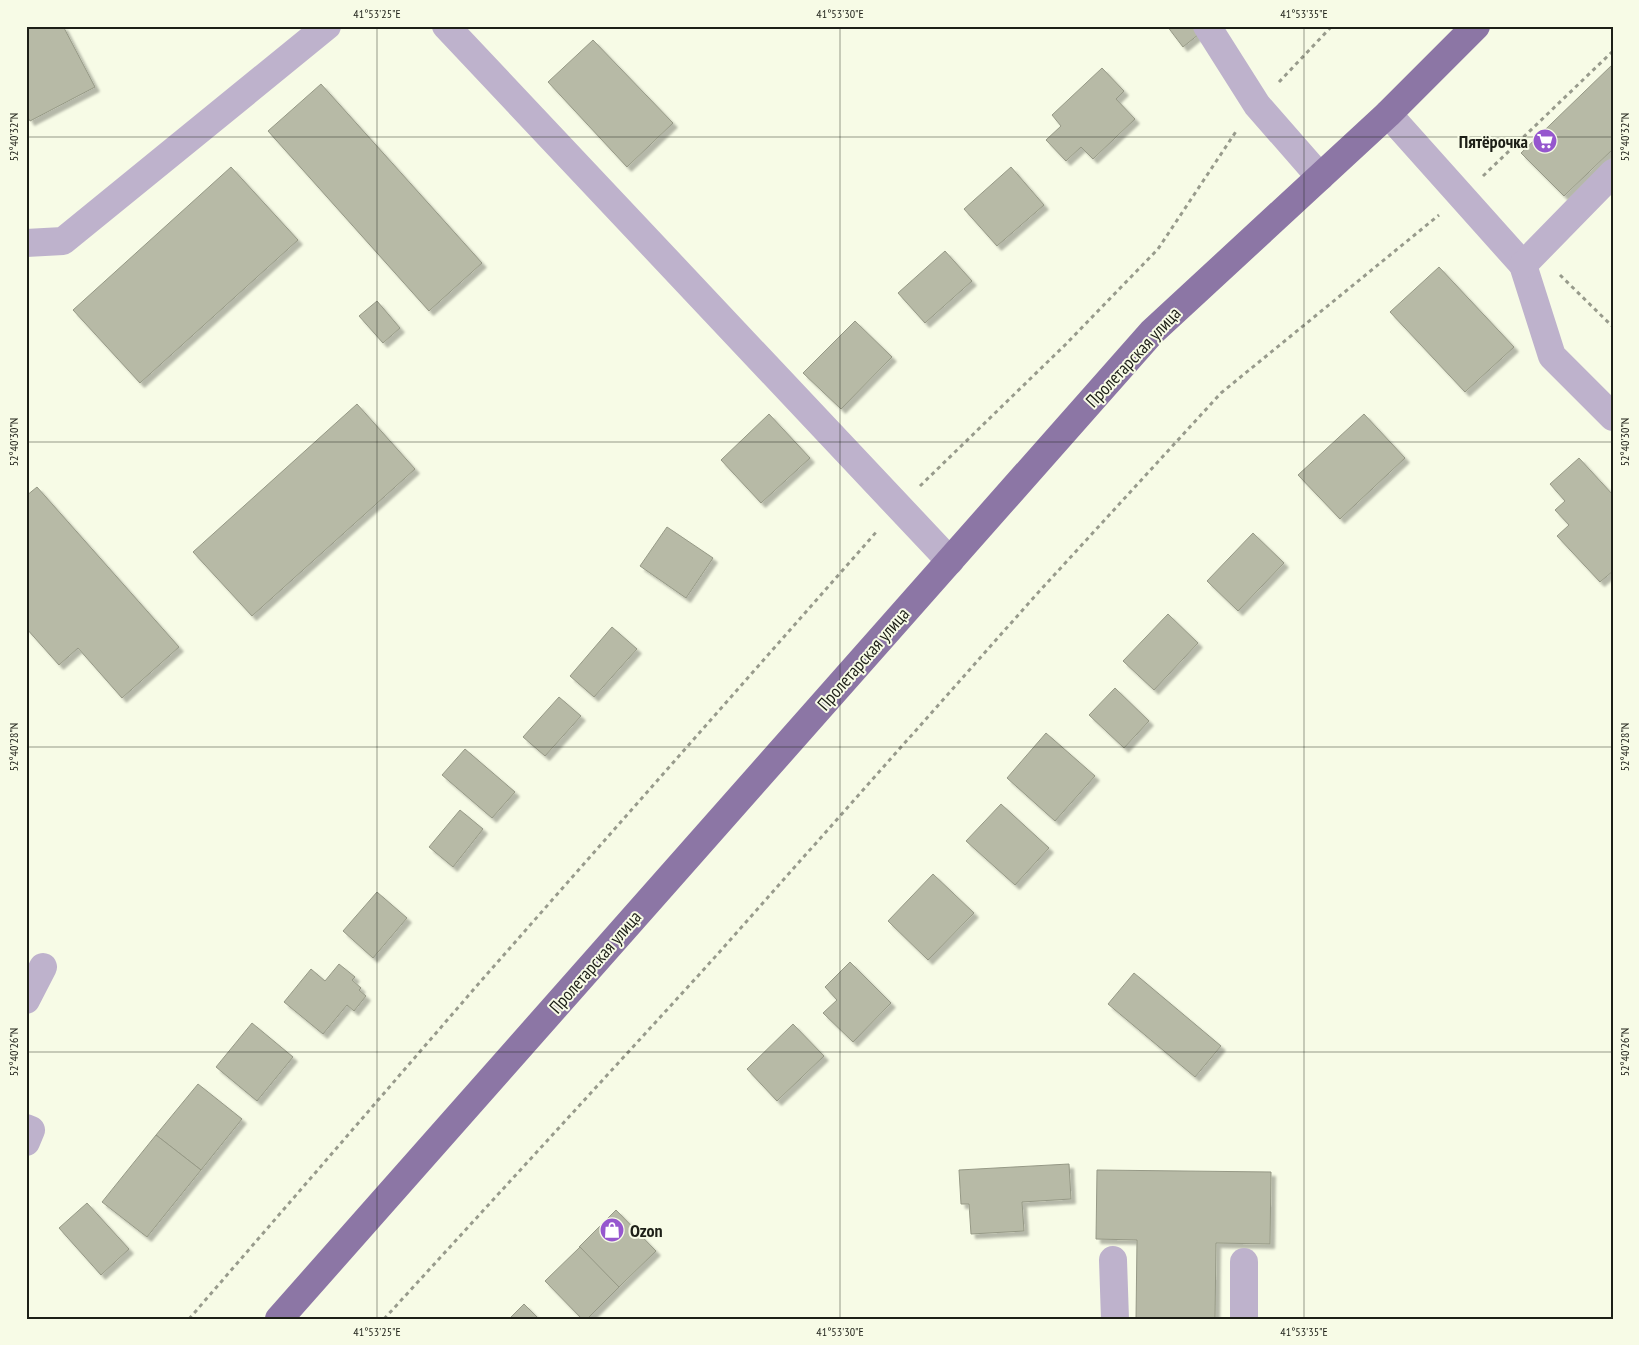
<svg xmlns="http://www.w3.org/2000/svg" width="1639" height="1345" font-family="'PT Sans Narrow',sans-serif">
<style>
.building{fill:#b7baa6;stroke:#969986;filter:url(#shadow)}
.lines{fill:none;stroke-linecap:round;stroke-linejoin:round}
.path{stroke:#989b8c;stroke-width:3;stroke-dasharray:4 4;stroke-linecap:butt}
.minor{stroke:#beb2cc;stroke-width:28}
.major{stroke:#8c76a5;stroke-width:28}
.ticks{fill:none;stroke:#1d1f17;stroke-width:1;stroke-opacity:0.45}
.labels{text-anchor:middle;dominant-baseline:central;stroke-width:4;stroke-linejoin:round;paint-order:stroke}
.poi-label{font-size:18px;font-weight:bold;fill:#1d1f17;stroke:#f7fbe6;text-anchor:end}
.street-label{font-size:18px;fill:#1d1f17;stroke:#f7fbe6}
.neatline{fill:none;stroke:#1d1f17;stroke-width:2}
.ticks-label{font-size:12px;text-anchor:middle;fill:#1d1f17}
</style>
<defs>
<filter id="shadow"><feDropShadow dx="4.5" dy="4.5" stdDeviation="1" flood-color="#0004"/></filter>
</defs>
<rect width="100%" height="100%" fill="#f7fbe6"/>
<g class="building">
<polygon points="26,26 63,26 95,87 30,121 26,114"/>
<polygon points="1167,26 1201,26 1204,30 1183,47"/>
<polygon points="593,40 673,123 627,167 548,82"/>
<polygon points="1613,64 1613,149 1564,196 1521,153"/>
<polygon points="1102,68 1124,91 1116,99 1135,119 1093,159 1081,147 1066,161 1046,140 1061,126 1052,115"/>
<polygon points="321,84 482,263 429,311 268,131"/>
<polygon points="231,167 298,240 140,383 73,310"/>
<polygon points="1011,167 1044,205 997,246 964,209"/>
<polygon points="945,251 972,281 925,323 898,293"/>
<polygon points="1439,267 1514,347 1465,392 1390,312"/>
<polygon points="377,301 400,328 383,343 359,316"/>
<polygon points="855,321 892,357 841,409 803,373"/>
<polygon points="357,404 415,469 252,616 193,552"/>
<polygon points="769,414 810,458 761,503 721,460"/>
<polygon points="1364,414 1405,458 1340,519 1298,475"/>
<polygon points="1579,458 1613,495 1613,571 1600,582 1557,536 1569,525 1555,510 1565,501 1550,484"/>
<polygon points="37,487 179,647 122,698 78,648 59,665 26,628 26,496"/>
<polygon points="667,527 713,558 686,598 640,566"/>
<polygon points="1253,533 1284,563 1238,611 1207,581"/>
<polygon points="1168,614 1198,643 1154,690 1123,661"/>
<polygon points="612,627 637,649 594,697 570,676"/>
<polygon points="1115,688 1149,721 1124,748 1089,715"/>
<polygon points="559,697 581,716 545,756 523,737"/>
<polygon points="1046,733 1095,776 1055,821 1007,778"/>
<polygon points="465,749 515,792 492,818 442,775"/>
<polygon points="1001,804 1049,848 1015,885 966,841"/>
<polygon points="460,810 483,829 453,867 429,847"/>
<polygon points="933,874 974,913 928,960 888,921"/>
<polygon points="377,892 407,918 373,958 343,931"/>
<polygon points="850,962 891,1003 853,1042 823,1013 837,1000 825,987"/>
<polygon points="339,964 355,977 352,980 361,988 359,990 366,996 354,1011 347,1005 323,1034 284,1002 311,969 325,981"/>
<polygon points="1134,973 1221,1046 1195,1077 1108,1004"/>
<polygon points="252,1023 293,1057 257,1101 216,1067"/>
<polygon points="793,1024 824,1056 777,1101 747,1069"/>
<polygon points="198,1084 242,1119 201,1170 156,1135"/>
<polygon points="156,1135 201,1170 147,1237 102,1202"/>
<polygon points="1069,1164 1071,1199 1022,1202 1024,1231 971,1234 969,1204 961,1204 959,1170"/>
<polygon points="1097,1170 1271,1172 1270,1244 1216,1243 1215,1319 1136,1319 1137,1240 1096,1239"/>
<polygon points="87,1203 129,1249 101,1275 59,1228"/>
<polygon points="616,1210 656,1251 619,1287 579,1247"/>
<polygon points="580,1247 619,1287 587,1319 582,1319 545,1281"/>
<polygon points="524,1304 539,1319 509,1319"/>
</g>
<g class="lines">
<g class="path">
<polyline points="1279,82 1332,26"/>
<polyline points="1483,176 1613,51"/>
<polyline points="1560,275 1613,327"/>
<polyline points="920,486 1066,344 1158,249 1237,130"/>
<polyline points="189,1319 487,974 878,530"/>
<polyline points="384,1319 707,966 1035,596 1221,393 1439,215"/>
</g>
<g class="minor">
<polyline points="446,26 950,561"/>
<polyline points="1207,26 1257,105 1320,177"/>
<polyline points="1388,114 1523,265 1552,356 1613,417"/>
<polyline points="26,243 63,241 327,26"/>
<polyline points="1523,265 1613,173"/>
<polyline points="26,1000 43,967"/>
<polyline points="26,1128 31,1130 26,1142"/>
<polyline points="1113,1260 1115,1319"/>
<polyline points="1244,1319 1244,1262"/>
</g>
<polyline class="major" points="279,1319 1152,332 1388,114 1476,26"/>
</g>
<path class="ticks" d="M377 26V1319M840 26V1319M1304 26V1319M26 137H1613M26 442H1613M26 747H1613M26 1052H1613"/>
<defs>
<symbol id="supermarket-disc" viewBox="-11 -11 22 22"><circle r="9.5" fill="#9657ce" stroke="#f7fbe6"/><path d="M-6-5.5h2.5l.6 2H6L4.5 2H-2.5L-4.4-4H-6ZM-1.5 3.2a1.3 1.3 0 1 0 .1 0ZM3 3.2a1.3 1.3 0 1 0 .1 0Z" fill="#fff"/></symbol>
<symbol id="shop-disc" viewBox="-11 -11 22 22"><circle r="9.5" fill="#9657ce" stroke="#f7fbe6"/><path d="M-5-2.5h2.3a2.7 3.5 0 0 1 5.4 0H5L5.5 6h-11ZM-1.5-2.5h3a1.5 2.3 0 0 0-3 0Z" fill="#fff"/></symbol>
</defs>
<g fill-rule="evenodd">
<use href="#supermarket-disc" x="1531" y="127" width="28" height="28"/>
<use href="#shop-disc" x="598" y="1216" width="28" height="28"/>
</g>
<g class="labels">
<g class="poi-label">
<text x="1528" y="141">Пятёрочка</text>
<text x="630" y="1230" text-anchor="start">Ozon</text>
</g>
<g class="street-label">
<text transform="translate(1133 357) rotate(-47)">Пролетарская улица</text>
<text transform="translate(863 659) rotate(-49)">Пролетарская улица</text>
<text transform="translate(595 962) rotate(-49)">Пролетарская улица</text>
</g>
</g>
<rect width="1639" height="1345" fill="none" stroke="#f7fbe6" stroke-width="55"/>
<rect x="28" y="28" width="1584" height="1290" class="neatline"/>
<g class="ticks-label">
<text x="377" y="18">41°53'25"E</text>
<text x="840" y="18">41°53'30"E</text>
<text x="1304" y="18">41°53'35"E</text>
<text transform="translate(14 137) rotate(-90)" y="4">52°40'32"N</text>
<text transform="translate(1625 137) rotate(-90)" y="4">52°40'32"N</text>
<text transform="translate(14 442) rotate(-90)" y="4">52°40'30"N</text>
<text transform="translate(1625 442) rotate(-90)" y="4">52°40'30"N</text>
<text transform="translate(14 747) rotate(-90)" y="4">52°40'28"N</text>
<text transform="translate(1625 747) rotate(-90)" y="4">52°40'28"N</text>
<text transform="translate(14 1052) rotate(-90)" y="4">52°40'26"N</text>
<text transform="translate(1625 1052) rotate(-90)" y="4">52°40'26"N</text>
<text x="377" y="1336">41°53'25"E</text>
<text x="840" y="1336">41°53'30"E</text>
<text x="1304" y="1336">41°53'35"E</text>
</g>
</svg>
